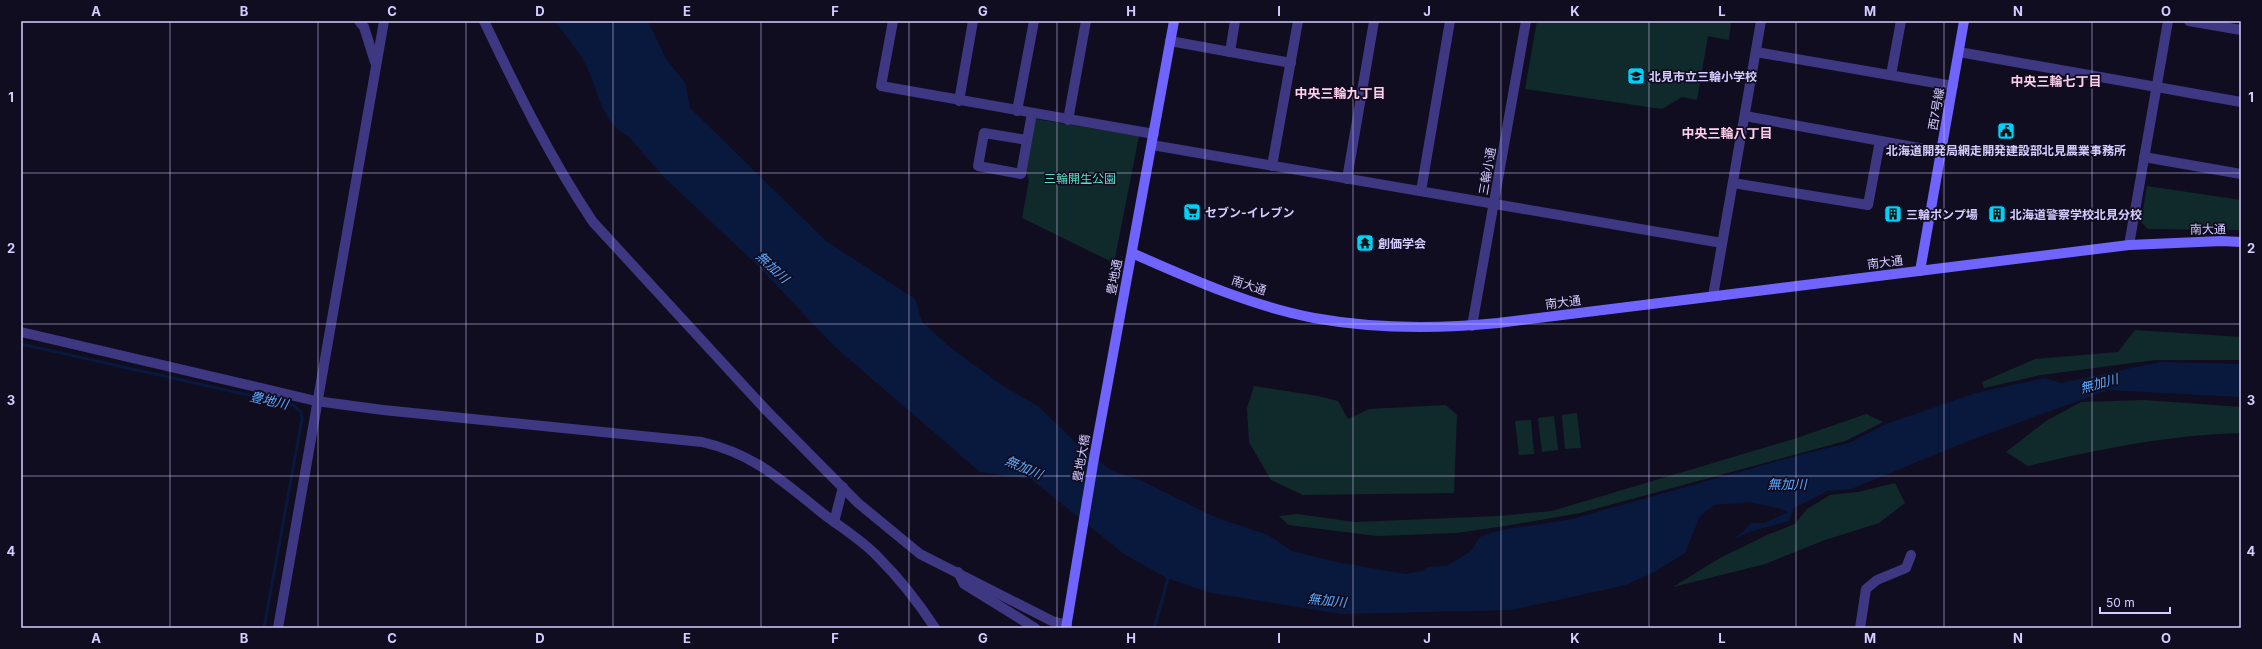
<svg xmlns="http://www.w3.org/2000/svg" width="2262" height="649" font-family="Inter,'Noto Sans JP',sans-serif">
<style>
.green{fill:#102a2b}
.water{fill:#09193e}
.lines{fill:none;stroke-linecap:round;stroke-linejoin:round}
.stream{stroke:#09193e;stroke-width:3}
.street{stroke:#3e3781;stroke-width:10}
.secondary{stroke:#7064ff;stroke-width:10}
.grid{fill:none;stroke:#d5cdff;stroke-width:1;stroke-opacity:0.55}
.labels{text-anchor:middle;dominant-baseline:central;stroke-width:3.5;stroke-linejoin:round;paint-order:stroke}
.poi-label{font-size:12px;font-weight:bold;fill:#d5cdff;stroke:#110d21;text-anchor:start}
.street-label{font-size:12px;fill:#d5cdff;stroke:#110d21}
.park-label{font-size:12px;fill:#57e0c5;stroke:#110d21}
.neighbourhood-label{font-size:13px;font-weight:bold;fill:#ffcfeb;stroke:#110d21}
.water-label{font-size:13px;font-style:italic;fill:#5baaff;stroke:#110d21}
.neatline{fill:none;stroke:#d5cdff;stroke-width:1.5}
.grid-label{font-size:13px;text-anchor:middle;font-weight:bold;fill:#d5cdff}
</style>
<rect width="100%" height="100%" fill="#110d21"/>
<g class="green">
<polygon points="1537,21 1731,21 1729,40 1708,36 1697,100 1682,97 1662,109 1525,89"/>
<polygon points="1035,119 1139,136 1114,263 1022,218 1029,180 1026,172"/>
<polygon points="2147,186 2241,200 2241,230 2148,229 2141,222"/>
<polygon points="2135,330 2241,337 2241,360 2155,360 2041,375 1984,388 1982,382 2035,359 2118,352"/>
<polygon points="1254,386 1318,396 1338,401 1348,419 1369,409 1446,405 1457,415 1454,493 1303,495 1271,480 1249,442 1247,408"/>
<path d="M2144 400 2241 407V433C2168 435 2099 449 2028 466L2006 452 2046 421 2081 402Z"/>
<polygon points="1577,413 1581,448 1565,449 1562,415"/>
<polygon points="1866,414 1883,422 1845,441 1580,513 1505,526 1456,533 1377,536 1289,525 1279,516 1297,514 1355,522 1498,516 1552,511 1797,438"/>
<polygon points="1554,416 1558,450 1542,452 1538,418"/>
<polygon points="1531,420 1534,454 1519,455 1515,421"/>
<polygon points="1895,483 1905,503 1879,523 1822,541 1765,564 1673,587 1720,558 1767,535 1795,524 1807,509 1830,495 1858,492"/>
</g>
<path class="water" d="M554 21H648L666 59 685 83 690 108 826 241 915 299 922 322 952 349 1003 386 1038 406 1072 439 1110 470 1142 481 1217 518 1268 535 1292 551 1336 562 1406 574 1423 571 1427 567 1447 566 1471 551 1480 537 1497 531 1572 519 1807 453 1849 443 1886 424 1976 393 2045 378 2061 383 2160 362 2241 364V397L2108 390 1968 441 1851 489 1828 491 1794 508 1789 521 1752 531 1733 539 1744 531 1751 523H1764L1788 512 1779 508 1749 502 1714 505 1700 516 1685 553 1656 571 1626 585 1511 610 1343 614 1211 593 1167 578 1124 554 1031 479 980 472 834 346 760 268 665 178 628 136C599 123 598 83 582 58 574 45 564 33 554 21Z"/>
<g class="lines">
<g class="stream">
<polyline points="21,344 293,405 301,412 302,419 264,628"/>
<polyline points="1155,625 1169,575"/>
</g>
<g class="street">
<polyline points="359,21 364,27 375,62"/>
<path d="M484 21C517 90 550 158 593 222L766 410 858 503 920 554 1052 621 1067 625"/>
<polyline points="893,21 881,86 1154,134"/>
<polyline points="2189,21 2241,30"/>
<polyline points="1170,41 1291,63"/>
<polyline points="1230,52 1235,21"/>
<polyline points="1756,52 1953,86"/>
<polyline points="1959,52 2241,102"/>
<polyline points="1891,75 1901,21"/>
<polyline points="959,101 973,21"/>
<polyline points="1017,111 1034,21"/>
<polyline points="1745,116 1941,152"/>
<polyline points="1068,120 1086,21"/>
<polyline points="1027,140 984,133 978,166 1021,174 1032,113"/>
<polyline points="1152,145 1722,243"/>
<polyline points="2144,157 2241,174"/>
<polyline points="1272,166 1298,21"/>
<polyline points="1347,179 1374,21"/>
<polyline points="1733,183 1868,205 1880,141"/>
<polyline points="1421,191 1450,21"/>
<polyline points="2129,245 2168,21"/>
<polyline points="1713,296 1761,21"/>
<polyline points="1472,326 1526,21"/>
<path d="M21 332 316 401 383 410 702 442C754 454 781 480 821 512 840 527 862 540 878 557 900 579 918 602 935 628"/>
<polyline points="834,522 843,487"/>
<polyline points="958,572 964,584 1035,628"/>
<polyline points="278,628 384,21"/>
<polyline points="1860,628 1866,589 1877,580 1906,568 1911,555"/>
</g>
<g class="secondary">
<path d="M1132 253C1191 279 1251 306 1314 318 1375 329 1437 329 1498 323L2129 245 2222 241 2241 242"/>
<polyline points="1920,271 1964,21"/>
<polyline points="1066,628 1094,458 1174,21"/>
</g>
</g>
<path class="grid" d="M170 21V628M318 21V628M466 21V628M613 21V628M761 21V628M909 21V628M1057 21V628M1205 21V628M1353 21V628M1501 21V628M1649 21V628M1796 21V628M1944 21V628M2092 21V628M21 173H2241M21 324H2241M21 476H2241"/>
<defs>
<symbol id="school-square" viewBox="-11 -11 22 22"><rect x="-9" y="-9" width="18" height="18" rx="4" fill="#00d1f8" stroke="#110d21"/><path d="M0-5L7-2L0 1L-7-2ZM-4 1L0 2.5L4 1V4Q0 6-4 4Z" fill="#111"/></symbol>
<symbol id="civic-square" viewBox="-11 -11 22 22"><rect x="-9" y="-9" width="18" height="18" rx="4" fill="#00d1f8" stroke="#110d21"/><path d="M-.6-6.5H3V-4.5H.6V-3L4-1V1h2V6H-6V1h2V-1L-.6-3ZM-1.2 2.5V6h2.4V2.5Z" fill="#111"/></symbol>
<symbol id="supermarket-square" viewBox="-11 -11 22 22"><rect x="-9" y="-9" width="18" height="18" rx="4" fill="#00d1f8" stroke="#110d21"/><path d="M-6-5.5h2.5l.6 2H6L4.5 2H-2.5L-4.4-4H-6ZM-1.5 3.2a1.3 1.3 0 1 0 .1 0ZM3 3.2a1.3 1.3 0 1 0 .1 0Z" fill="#111"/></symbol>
<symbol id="building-square" viewBox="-11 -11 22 22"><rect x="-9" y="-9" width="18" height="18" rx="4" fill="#00d1f8" stroke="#110d21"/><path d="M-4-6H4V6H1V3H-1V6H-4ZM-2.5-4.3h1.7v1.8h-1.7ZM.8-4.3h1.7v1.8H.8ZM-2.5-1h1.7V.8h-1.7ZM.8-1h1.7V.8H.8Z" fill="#111"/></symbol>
<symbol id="temple-square" viewBox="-11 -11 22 22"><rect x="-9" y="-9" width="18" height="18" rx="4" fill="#00d1f8" stroke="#110d21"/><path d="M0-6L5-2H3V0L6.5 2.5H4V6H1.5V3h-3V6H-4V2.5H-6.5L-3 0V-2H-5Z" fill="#111"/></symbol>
</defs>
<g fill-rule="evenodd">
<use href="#school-square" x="1626" y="66" width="20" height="20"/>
<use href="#civic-square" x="1996" y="121" width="20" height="20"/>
<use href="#supermarket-square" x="1182" y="202" width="20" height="20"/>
<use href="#building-square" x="1883" y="204" width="20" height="20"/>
<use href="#building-square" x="1987" y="204" width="20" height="20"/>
<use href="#temple-square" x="1355" y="233" width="20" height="20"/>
</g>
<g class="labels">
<g class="poi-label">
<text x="1649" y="76">北見市立三輪小学校</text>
<text x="2006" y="150" text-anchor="middle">北海道開発局網走開発建設部北見農業事務所</text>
<text x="1205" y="212">セブン-イレブン</text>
<text x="1906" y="214">三輪ポンプ場</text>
<text x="2010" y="214">北海道警察学校北見分校</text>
<text x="1378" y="243">創価学会</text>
</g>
<g class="street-label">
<text transform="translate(1936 109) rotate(-80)">西7号線</text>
<text transform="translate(1487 171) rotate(-80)">三輪小通</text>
<text transform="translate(2208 229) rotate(-1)">南大通</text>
<text transform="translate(1885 262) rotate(-7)">南大通</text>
<text transform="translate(1114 277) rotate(-79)">豊地通</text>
<text transform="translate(1249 285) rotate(18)">南大通</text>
<text transform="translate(1563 302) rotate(-7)">南大通</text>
<text transform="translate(1081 458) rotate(-80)">豊地大橋</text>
</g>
<g class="park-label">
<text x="1080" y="178">三輪開生公園</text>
</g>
<g class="neighbourhood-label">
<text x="2056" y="81">中央三輪七丁目</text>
<text x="1340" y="93">中央三輪九丁目</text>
<text x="1727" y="133">中央三輪八丁目</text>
</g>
<g class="water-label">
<text transform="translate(773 267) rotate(43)">無加川</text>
<text transform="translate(2099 383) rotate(-15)">無加川</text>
<text transform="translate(269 400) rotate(13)">豊地川</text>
<text transform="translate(1024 467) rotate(23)">無加川</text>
<text x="1787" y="484">無加川</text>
<text transform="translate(1327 600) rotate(6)">無加川</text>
</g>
</g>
<rect width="2262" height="649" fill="none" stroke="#110d21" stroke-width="44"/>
<path d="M2100 607v6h70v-6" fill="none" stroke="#d5cdff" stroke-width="2"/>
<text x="2106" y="607" font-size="12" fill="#d5cdff" stroke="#110d21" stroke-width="3" paint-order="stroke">50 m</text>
<rect x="22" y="22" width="2218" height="605" class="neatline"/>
<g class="grid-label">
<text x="96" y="16">A</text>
<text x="244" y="16">B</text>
<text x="392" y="16">C</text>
<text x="540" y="16">D</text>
<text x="687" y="16">E</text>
<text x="835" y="16">F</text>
<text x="983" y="16">G</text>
<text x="1131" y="16">H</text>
<text x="1279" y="16">I</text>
<text x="1427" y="16">J</text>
<text x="1575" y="16">K</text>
<text x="1722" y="16">L</text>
<text x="1870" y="16">M</text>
<text x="2018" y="16">N</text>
<text x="2166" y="16">O</text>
<text x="11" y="102">1</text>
<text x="2251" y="102">1</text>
<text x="11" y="253">2</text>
<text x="2251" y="253">2</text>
<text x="11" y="405">3</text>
<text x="2251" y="405">3</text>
<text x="11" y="556">4</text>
<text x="2251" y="556">4</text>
<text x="96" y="643">A</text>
<text x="244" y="643">B</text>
<text x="392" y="643">C</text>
<text x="540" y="643">D</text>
<text x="687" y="643">E</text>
<text x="835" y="643">F</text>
<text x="983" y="643">G</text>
<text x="1131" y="643">H</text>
<text x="1279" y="643">I</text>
<text x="1427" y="643">J</text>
<text x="1575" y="643">K</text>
<text x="1722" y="643">L</text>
<text x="1870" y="643">M</text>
<text x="2018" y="643">N</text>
<text x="2166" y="643">O</text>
</g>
</svg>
